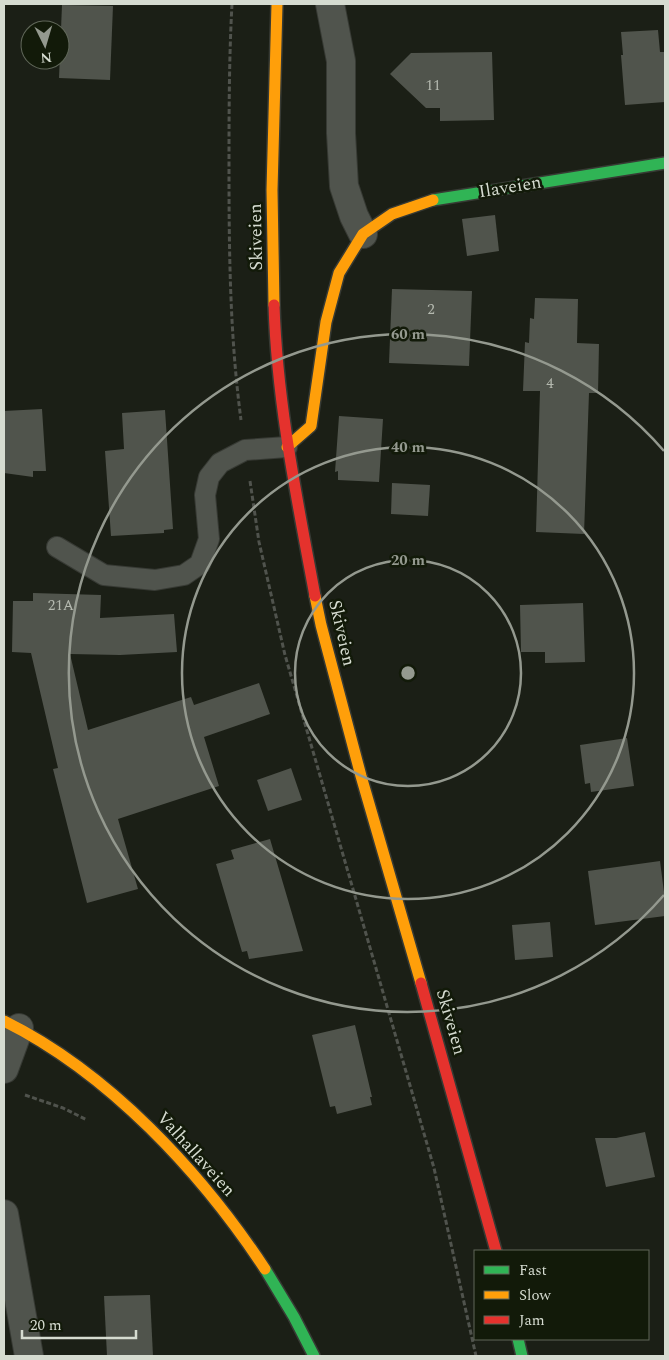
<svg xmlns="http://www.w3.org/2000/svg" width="669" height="1360" font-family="Spectral,serif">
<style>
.building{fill:#50544c}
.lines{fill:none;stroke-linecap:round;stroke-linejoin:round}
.lane-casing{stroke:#373a34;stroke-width:22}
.street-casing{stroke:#373a34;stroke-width:30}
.fast-casing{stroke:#373a34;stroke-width:14}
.slow-casing{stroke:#373a34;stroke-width:14}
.jam-casing{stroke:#373a34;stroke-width:14}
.path{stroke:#50534d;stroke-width:3;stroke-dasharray:5 2.5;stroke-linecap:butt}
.lane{stroke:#50544d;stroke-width:20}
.street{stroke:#50544d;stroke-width:28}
.fast{stroke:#30b455;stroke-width:11}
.slow{stroke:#ff9f0a;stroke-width:11}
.jam{stroke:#e5322d;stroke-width:11}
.ring{fill:none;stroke:#94998f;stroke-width:2.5}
.labels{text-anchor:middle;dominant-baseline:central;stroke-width:5;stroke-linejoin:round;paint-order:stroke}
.number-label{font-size:15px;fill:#b4b9af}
.street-label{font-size:18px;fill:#d5dbd0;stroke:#121a09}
.centre{fill:#94998f;stroke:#121a09;stroke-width:2.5}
.ring-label{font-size:15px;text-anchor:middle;font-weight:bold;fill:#94998f;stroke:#121a09;stroke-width:5;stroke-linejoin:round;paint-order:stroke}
</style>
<rect width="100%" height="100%" fill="#1b1f16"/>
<g class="building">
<polygon points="62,5 113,6 110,80 59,78"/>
<polygon points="658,30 660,52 665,52 665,102 625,105 621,55 623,55 621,32"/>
<polygon points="492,52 494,120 440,121 440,108 426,108 390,74 411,53"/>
<polygon points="495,215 499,251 467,256 462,219"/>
<polygon points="392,289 472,291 469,366 389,363"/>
<polygon points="535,298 578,299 577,343 599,344 598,393 589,393 584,534 536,532 540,391 523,391 525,342 529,343 530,318 534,319"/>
<polygon points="42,409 46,471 33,471 33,477 4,473 4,411"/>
<polygon points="165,410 173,529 164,530 164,533 111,536 105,451 124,449 122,413"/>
<polygon points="339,416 383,419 379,482 338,480 338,471 335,472"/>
<polygon points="392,483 430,485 428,516 391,514"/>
<polygon points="33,593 101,595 100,618 174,614 177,652 120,655 70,654 88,730 191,697 194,705 259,683 270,714 204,737 219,786 118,819 138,889 87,903 53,769 58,768 31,653 12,652 13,601 33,601"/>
<polygon points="583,603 585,662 545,663 545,652 521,652 520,605"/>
<polygon points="627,738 634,786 591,792 590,783 585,784 580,745"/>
<polygon points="291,768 302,800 268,811 257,780"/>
<polygon points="270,839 303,951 249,959 247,951 242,952 216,864 234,859 231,850"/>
<polygon points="660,861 665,900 665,916 595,925 588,871"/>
<polygon points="550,922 553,957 515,960 512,925"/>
<polygon points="355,1025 372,1097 370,1097 372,1105 337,1114 335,1106 330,1107 312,1035"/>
<polygon points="645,1132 655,1177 606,1187 595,1138 616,1138"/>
<polygon points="150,1295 153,1356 107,1356 104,1296"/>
</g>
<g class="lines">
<defs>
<polyline id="lane" points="57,547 104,575 155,580 184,575 200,564 209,539 205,495 209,477 220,463 245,450 287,447"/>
<g id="street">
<polyline points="330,4 341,61 341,133 344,186 354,216 363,234"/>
<polyline points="4,1069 19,1028"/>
<polyline points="4,1214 29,1356"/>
</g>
<g id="fast">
<polyline points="433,200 665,163"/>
<polyline points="265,1269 294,1317 314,1356"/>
<polyline points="518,1339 522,1356"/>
</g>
<g id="slow">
<polyline points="274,305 272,190 277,4"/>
<polyline points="287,447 311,426 326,322 339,273 363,234 392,214 433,200"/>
<polyline points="315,596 321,625 361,776 421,983"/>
<path d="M4 1021C109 1073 201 1172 265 1269"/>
</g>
<g id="jam">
<path d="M274 305C277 403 297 499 315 596"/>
<polyline points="421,983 496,1251"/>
</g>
</defs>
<use href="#lane" class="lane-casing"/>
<use href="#street" class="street-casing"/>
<use href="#fast" class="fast-casing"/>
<use href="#slow" class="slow-casing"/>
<use href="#jam" class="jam-casing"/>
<g class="path">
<path d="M232 4C229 59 229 115 229 170 229 254 230 337 241 420"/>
<polyline points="250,481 259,542 285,655 434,1168 476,1356"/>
<polyline points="25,1095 63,1108 87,1120"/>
</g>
<use href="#lane" class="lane"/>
<use href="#street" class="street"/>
<use href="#fast" class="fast"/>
<use href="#slow" class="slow"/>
<use href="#jam" class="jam"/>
</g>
<g class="ring">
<circle cx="408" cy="673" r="113"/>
<circle cx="408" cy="673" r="226"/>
<path d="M664 895A339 339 0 1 1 664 451"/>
</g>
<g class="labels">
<g class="number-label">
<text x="433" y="85">11</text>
<text x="431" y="309">2</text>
<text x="550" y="383">4</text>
<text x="61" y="605">21A</text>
</g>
<g class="street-label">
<text transform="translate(510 187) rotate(-9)">Ilaveien</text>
<text transform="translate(256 237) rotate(-91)">Skiveien</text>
<text transform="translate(342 633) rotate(77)">Skiveien</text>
<text transform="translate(451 1022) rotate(74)">Skiveien</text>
<text transform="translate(196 1154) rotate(48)">Valhallaveien</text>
</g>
</g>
<circle cx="408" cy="673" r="8" class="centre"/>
<g class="ring-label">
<text x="408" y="339">60 m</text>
<text x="408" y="452">40 m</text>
<text x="408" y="565">20 m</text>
</g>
<rect width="669" height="1360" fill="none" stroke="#d5dbd0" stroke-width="10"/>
<rect x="474" y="1250" width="175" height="90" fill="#121a09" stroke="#606759"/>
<rect x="484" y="1266" width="25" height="8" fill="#30b455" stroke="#606759"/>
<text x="519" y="1275" font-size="15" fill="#d5dbd0">Fast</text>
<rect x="484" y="1291" width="25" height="8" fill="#ff9f0a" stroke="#606759"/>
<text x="519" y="1300" font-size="15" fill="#d5dbd0">Slow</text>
<rect x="484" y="1316" width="25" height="8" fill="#e5322d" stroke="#606759"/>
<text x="519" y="1325" font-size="15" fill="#d5dbd0">Jam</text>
<g transform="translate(45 45) rotate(175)"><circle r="24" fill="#121a09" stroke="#606759"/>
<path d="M0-4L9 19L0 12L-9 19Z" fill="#94998f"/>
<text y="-8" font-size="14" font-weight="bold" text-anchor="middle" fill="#d5dbd0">N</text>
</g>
<path d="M22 1330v8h114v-8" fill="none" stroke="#d5dbd0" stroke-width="2.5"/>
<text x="30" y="1330" font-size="15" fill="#d5dbd0" stroke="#121a09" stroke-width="4" paint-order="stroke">20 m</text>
</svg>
